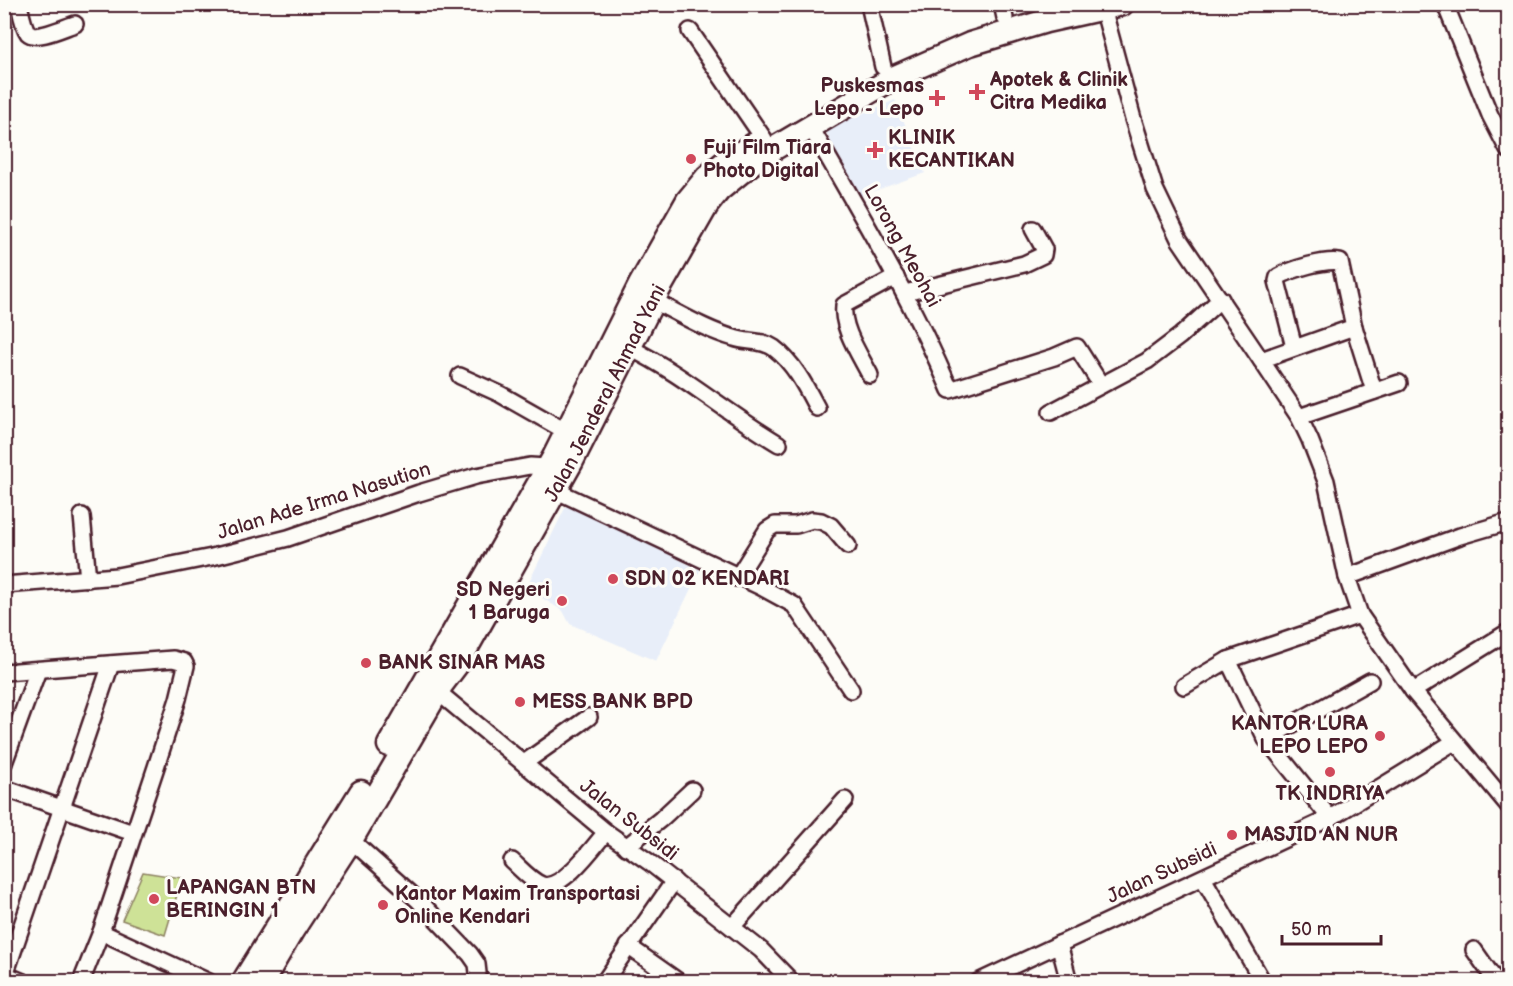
<svg xmlns="http://www.w3.org/2000/svg" width="1513" height="986" font-family="'Balsamiq Sans',sans-serif">
<style>
.built{fill:#e8eef9}
.pitch{fill:#cee297;stroke:#8c8061;stroke-width:1.5}
.lines{fill:none;stroke-linecap:round;stroke-linejoin:round}
.minor-casing{stroke:#4a1f2b;stroke-width:20}
.highway-casing{stroke:#4a1f2b;stroke-width:27}
.minor{stroke:#fdfcf7;stroke-width:15}
.highway{stroke:#fdfcf7;stroke-width:22}
.poi-dot{fill:#d1495b;stroke:#fdfcf7;stroke-width:2}
.labels{text-anchor:middle;dominant-baseline:central;stroke-width:6;stroke-linejoin:round;paint-order:stroke}
.poi-label{font-size:20px;font-weight:bold;fill:#4a1f2b;stroke:#fdfcf7;text-anchor:start}
.street-label{font-size:20px;fill:#4a1f2b;stroke:#fdfcf7}
</style>
<rect width="100%" height="100%" fill="#fdfcf7"/>
<filter id="ink" filterUnits="userSpaceOnUse"><feTurbulence type="fractalNoise" baseFrequency=".0167" numOctaves="2"/><feDisplacementMap in="SourceGraphic" scale="12" xChannelSelector="R" yChannelSelector="G"/><feConvolveMatrix kernelMatrix="1 2 1 2 8 2 1 2 1" color-interpolation-filters="sRGB"/></filter>
<g filter="url(#ink)">
<g class="built">
<polygon points="895,100 925,173 860,196 841,164 825,129"/>
<polygon points="567,504 700,570 656,661 570,624 563,611 526,588"/>
</g>
<polygon class="pitch" points="143,872 182,878 165,935 122,920"/>
<g class="lines">
<defs>
<g id="minor">
<path d="M19 4C21 13 23 26 28 33 36 41 65 27 75 24"/>
<polyline points="869,4 883,67"/>
<polyline points="1002,4 1005,18"/>
<polyline points="1102,4 1133,119 1155,189 1179,239 1261,360 1299,417 1310,440 1326,481 1347,577 1360,615 1413,691 1508,805"/>
<polyline points="1445,4 1490,115 1508,150"/>
<polyline points="690,31 764,139"/>
<path d="M810 126C860 213 911 298 950 390L1054 357 1077 347 1101 385"/>
<polyline points="905,293 1024,264 1043,255 1044,249 1033,229"/>
<path d="M654 301C680 314 706 330 734 338 748 343 761 339 774 348 794 363 806 387 817 408"/>
<polyline points="1354,327 1374,391"/>
<path d="M630 348C683 374 728 414 779 444"/>
<path d="M1261 360 1354 327 1340 262C1325 259 1292 269 1278 277L1277 281 1294 347"/>
<path d="M870 375C860 355 841 328 844 305L896 277"/>
<polyline points="460,376 500,394 567,432"/>
<polyline points="1051,412 1147,361 1180,336 1221,299"/>
<polyline points="1299,417 1399,383"/>
<polyline points="555,490 761,587 794,605 851,690"/>
<polyline points="82,516 88,579"/>
<polyline points="1347,577 1460,536 1508,522"/>
<polyline points="737,578 767,530 775,525 796,525 812,520 821,521 831,526 848,546"/>
<polyline points="4,585 117,576 212,557 288,538 419,493 476,476 530,466 547,467"/>
<polyline points="1228,660 1266,739 1330,818"/>
<polyline points="4,672 173,659 184,662 186,666 178,699 156,767 101,932 81,982"/>
<polyline points="1184,686 1228,660 1360,615"/>
<polyline points="1413,691 1508,632"/>
<polyline points="438,692 606,832 649,862 761,950 792,982"/>
<polyline points="1266,739 1370,681"/>
<polyline points="4,763 38,670"/>
<polyline points="524,763 589,717"/>
<polyline points="4,788 133,833"/>
<polyline points="351,840 419,901 470,954 477,964 478,973 477,982"/>
<polyline points="626,847 661,819 692,790"/>
<path d="M512 861C520 868 531 881 542 885 562 891 595 845 606 832"/>
<polyline points="1203,878 1263,982"/>
<polyline points="732,927 845,800"/>
<polyline points="101,932 209,982"/>
<polyline points="1059,944 1069,982"/>
<polyline points="628,946 679,982"/>
<polyline points="1474,950 1495,980 1502,981 1508,977"/>
<polyline points="4,974 23,982"/>
<polyline points="5,975 111,664"/>
<polyline points="604,982 674,881"/>
<polyline points="978,982 1330,818 1454,742"/>
</g>
<g id="highway">
<polyline points="389,745 554,457 640,285 688,200 707,177 724,163 755,144"/>
<polyline points="243,982 361,792"/>
<path id="s1" d="M262 982 292 931 351 840 442 684 458 663 572 461 659 289 707 205 719 190 758 158 895 77 970 44 1046 21 1122 4"/>
</g>
</defs>
<use href="#minor" class="minor-casing"/>
<use href="#highway" class="highway-casing"/>
<use href="#minor" class="minor"/>
<use href="#highway" class="highway"/>
</g>
</g>
<g class="poi-dot">
<path d="M974 83h6v6h6v6h-6v6h-6v-6h-6v-6h6z"/>
<path d="M934 89h6v6h6v6h-6v6h-6v-6h-6v-6h6z"/>
<path d="M872 141h6v6h6v6h-6v6h-6v-6h-6v-6h6z"/>
<circle cx="691" cy="159" r="6"/>
<circle cx="613" cy="579" r="6"/>
<circle cx="562" cy="601" r="6"/>
<circle cx="366" cy="663" r="6"/>
<circle cx="520" cy="702" r="6"/>
<circle cx="1380" cy="736" r="6"/>
<circle cx="1330" cy="772" r="6"/>
<circle cx="1232" cy="835" r="6"/>
<circle cx="154" cy="899" r="6"/>
<circle cx="383" cy="905" r="6"/>
</g>
<g class="labels">
<g class="poi-label">
<text x="990" y="80">Apotek &amp; Clinik<tspan x="990" dy="23">Citra Medika</tspan></text>
<text x="924" y="86" text-anchor="end">Puskesmas<tspan x="924" dy="23">Lepo - Lepo</tspan></text>
<text x="888" y="138">KLINIK<tspan x="888" dy="23">KECANTIKAN</tspan></text>
<text x="703" y="148">Fuji Film Tiara<tspan x="703" dy="23">Photo Digital</tspan></text>
<text x="625" y="579">SDN 02 KENDARI</text>
<text x="550" y="590" text-anchor="end">SD Negeri<tspan x="550" dy="23">1 Baruga</tspan></text>
<text x="378" y="663">BANK SINAR MAS</text>
<text x="532" y="702">MESS BANK BPD</text>
<text x="1368" y="724" text-anchor="end">KANTOR LURA<tspan x="1368" dy="23">LEPO LEPO</tspan></text>
<text x="1330" y="794" text-anchor="middle">TK INDRIYA</text>
<text x="1244" y="835">MASJID AN NUR</text>
<text x="166" y="888">LAPANGAN BTN<tspan x="166" dy="23">BERINGIN 1</tspan></text>
<text x="395" y="894">Kantor Maxim Transportasi<tspan x="395" dy="23">Online Kendari</tspan></text>
</g>
<g class="street-label">
<text transform="translate(902 246) rotate(61)">Lorong Meohai</text>
<text stroke="none"><textPath href="#s1" startOffset="682">Jalan Jenderal Ahmad Yani</textPath></text>
<text transform="translate(324 501) rotate(-17)">Jalan Ade Irma Nasution</text>
<text transform="translate(629 820) rotate(38)">Jalan Subsidi</text>
<text transform="translate(1162 873) rotate(-25)">Jalan Subsidi</text>
</g>
</g>
<rect width="1513" height="986" fill="none" stroke="#fdfcf7" stroke-width="24"/>
<rect x="12" y="12" width="1489" height="962" fill="none" stroke="#4a1f2b" stroke-width="2" filter="url(#ink)"/>
<path d="M1282 935v9h99v-9" fill="none" stroke="#4a1f2b" stroke-width="3"/>
<text x="1291" y="935" font-size="18" fill="#4a1f2b" stroke="#fdfcf7" stroke-width="4.5" paint-order="stroke">50 m</text>
</svg>
